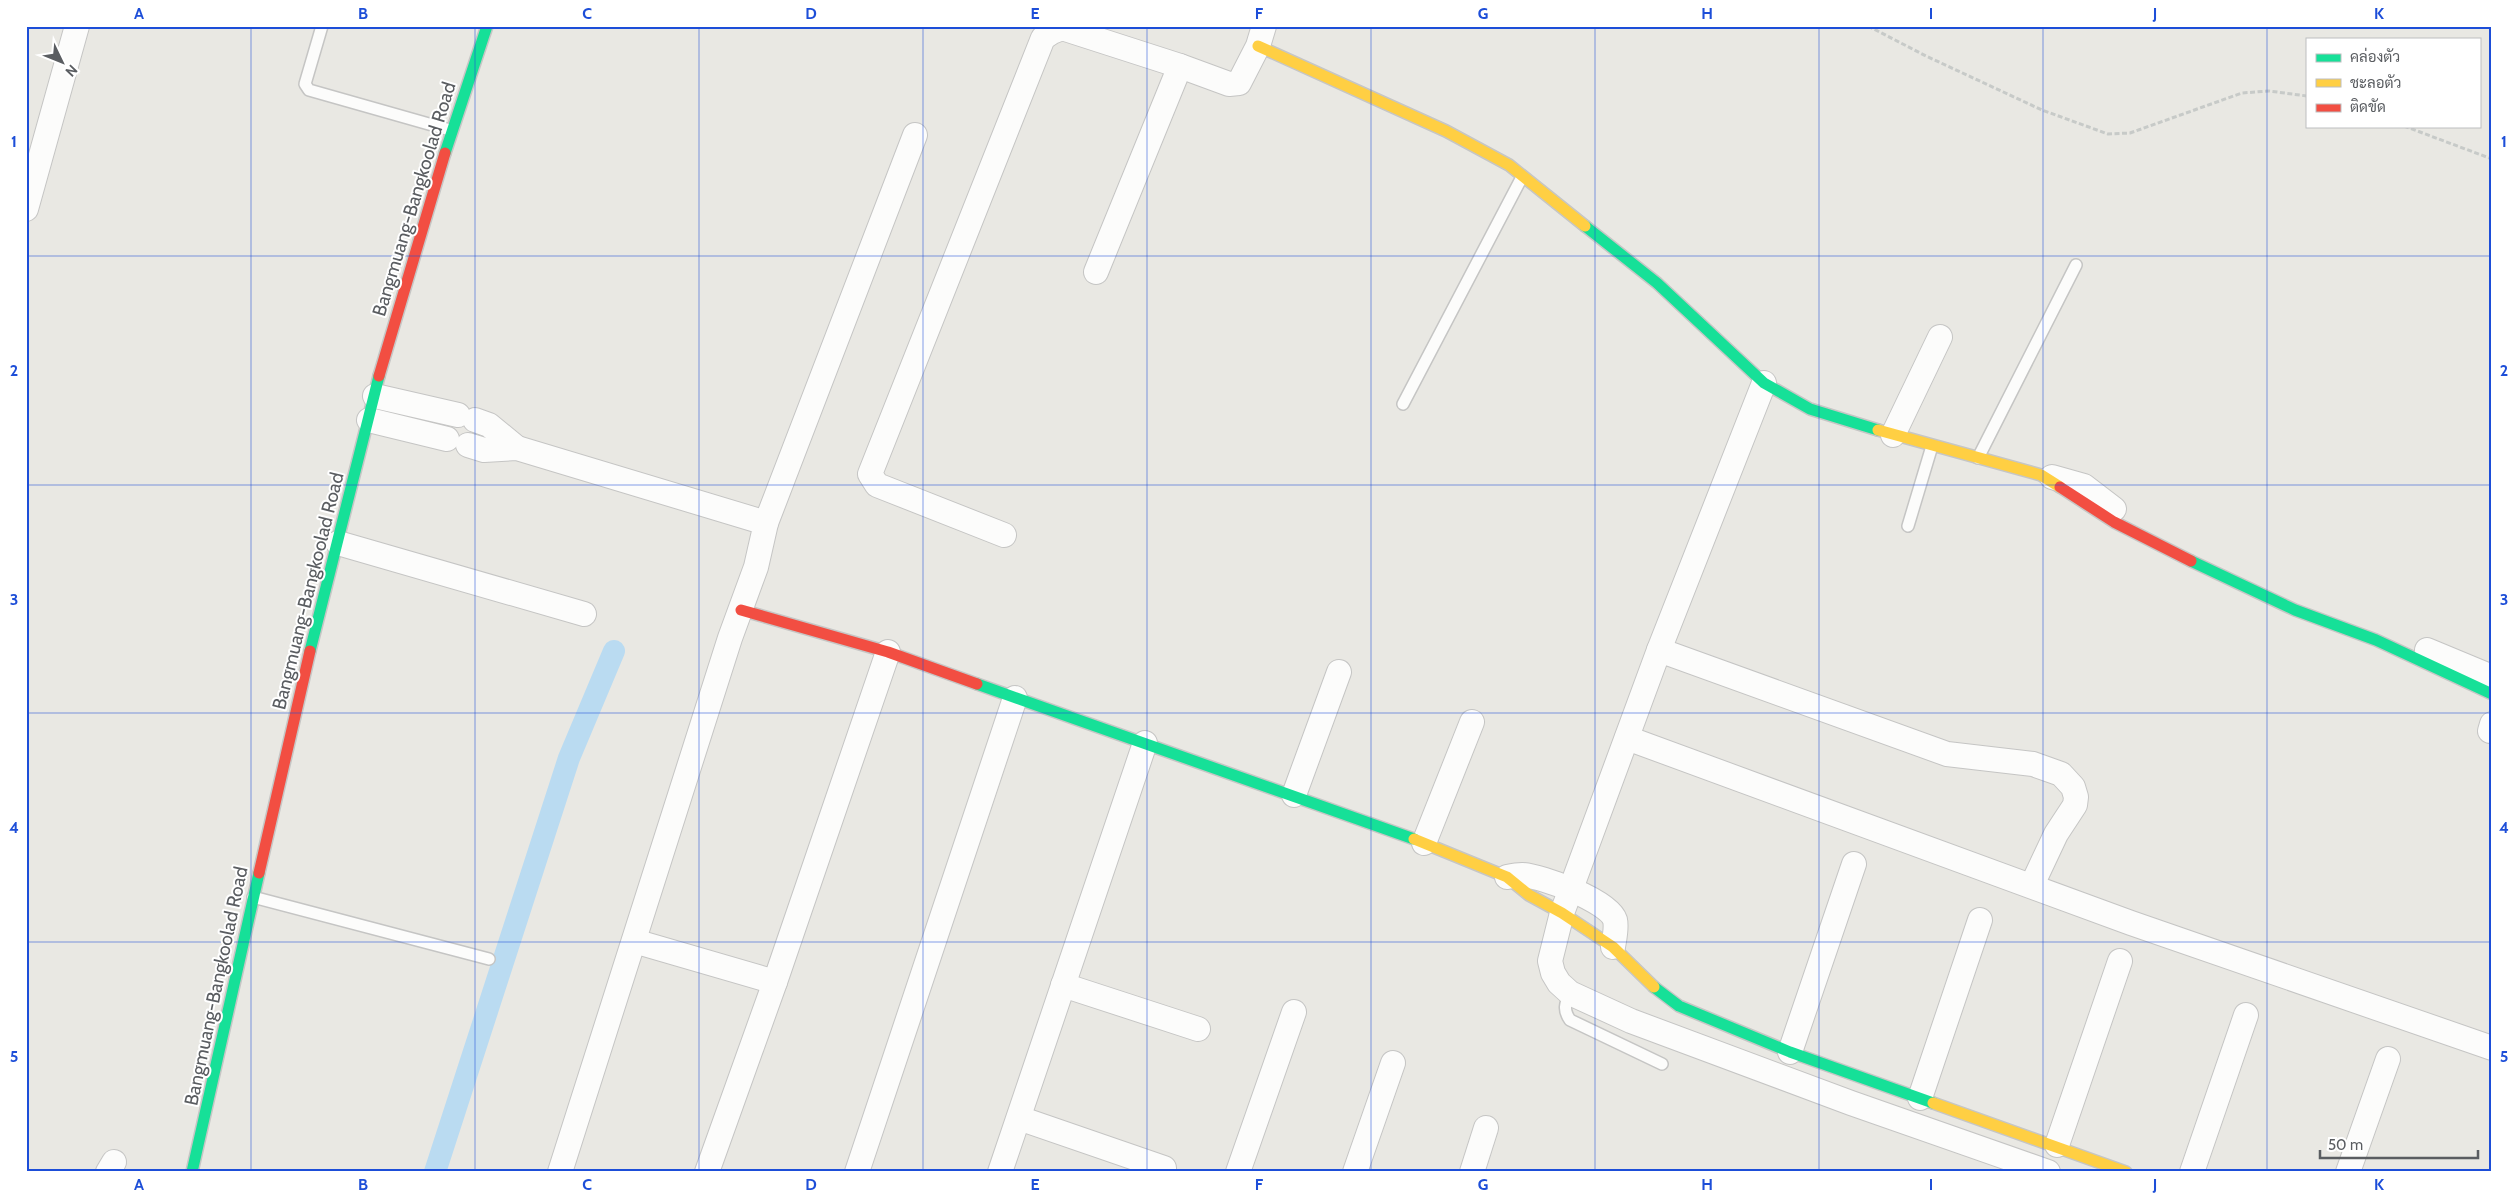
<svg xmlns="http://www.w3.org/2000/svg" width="2518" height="1198" font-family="Cabin,Sarabun,sans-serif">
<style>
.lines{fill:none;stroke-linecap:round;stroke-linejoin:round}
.canal{stroke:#badbf1;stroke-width:22}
.lane-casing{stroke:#c5c5c4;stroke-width:14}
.street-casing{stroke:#c5c5c4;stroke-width:26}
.fast-casing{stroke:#c6c6c5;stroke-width:14}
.slow-casing{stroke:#c6c6c5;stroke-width:14}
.jam-casing{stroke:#c6c6c5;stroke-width:14}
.path{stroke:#c7cac8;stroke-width:3;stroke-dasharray:5 2.5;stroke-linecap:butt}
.lane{stroke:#fcfcfb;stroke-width:11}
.street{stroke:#fcfcfb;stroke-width:24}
.fast{stroke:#16e098;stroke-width:11}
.slow{stroke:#ffcf43;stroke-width:11}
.jam{stroke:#f24e42;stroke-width:11}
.grid{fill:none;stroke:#1d4ed8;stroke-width:1;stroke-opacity:0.55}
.labels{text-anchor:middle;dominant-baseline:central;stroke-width:4;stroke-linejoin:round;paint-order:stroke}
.street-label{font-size:19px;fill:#5a5d61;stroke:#fff}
.neatline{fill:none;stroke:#1d4ed8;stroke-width:2}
.grid-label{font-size:16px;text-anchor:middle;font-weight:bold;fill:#1d4ed8}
</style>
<rect width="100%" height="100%" fill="#e9e8e3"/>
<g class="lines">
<polyline class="canal" points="435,1172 569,758 614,651"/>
<defs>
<g id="lane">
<polyline points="322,26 305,84 309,90 450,130"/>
<polyline points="1403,404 1522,177"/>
<polyline points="1978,458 2076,265"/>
<polyline points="1908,526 1932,446"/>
<polyline points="253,897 489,959"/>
<path d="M1570 993C1565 1004 1563 1010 1570 1020L1662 1064"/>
</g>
<g id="street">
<polyline points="26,209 77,26"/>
<polyline points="1096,272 1180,66"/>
<polyline points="1764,383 1659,650 1562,913 1550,961 1553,973 1559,983 1570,993 1631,1021 1851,1103 2048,1172"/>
<polyline points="375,396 458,415"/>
<polyline points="369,420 447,439"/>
<polyline points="475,420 489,425 517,448"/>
<polyline points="1893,435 1940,337"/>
<polyline points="468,445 484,450 517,448 766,523 756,567 730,638 560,1172"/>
<polyline points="2052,477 2084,486 2114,509"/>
<polyline points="766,523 915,135"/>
<polyline points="1004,535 877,485 870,474 1043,38 1052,32 1062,28 1180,66 1229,84 1239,83 1258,46 1264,26"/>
<polyline points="338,543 584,614"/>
<polyline points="1659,650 1947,754 2033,764 2061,774 2073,787 2076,797 2075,805 2056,834 2032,885"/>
<polyline points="2427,650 2492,677"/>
<polyline points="2490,731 2492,724"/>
<polyline points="1627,738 2131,923 2492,1048"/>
<polyline points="1294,795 1339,672"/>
<polyline points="1424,843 1472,722"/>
<path d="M1507 877C1512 876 1517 875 1522 875 1542 876 1609 901 1615 920 1617 928 1614 940 1613 947"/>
<polyline points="634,941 775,982"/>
<polyline points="1063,985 1198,1029"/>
<polyline points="1790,1052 1854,864"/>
<polyline points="1920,1098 1980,920"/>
<polyline points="1019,1118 1164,1168"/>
<polyline points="2057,1145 2120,961"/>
<polyline points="108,1172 114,1162"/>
<polyline points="707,1172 775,982 888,652"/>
<polyline points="857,1172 1015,698"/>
<polyline points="1000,1172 1145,743"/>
<polyline points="1238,1172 1294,1012"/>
<polyline points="1355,1172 1393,1063"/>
<polyline points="1472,1172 1486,1128"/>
<polyline points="2192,1172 2246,1015"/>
<polyline points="2348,1172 2388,1059"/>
</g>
<g id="fast">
<polyline points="445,153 487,26"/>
<polyline points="1585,226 1657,283 1764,383 1810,409 1878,430"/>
<polyline points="2191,561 2295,610 2376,640 2492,694"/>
<polyline points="310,651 379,376"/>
<polyline points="977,684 1414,839"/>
<polyline points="1654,987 1679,1006 1790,1052 1933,1103"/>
<polyline points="192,1172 259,873"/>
</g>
<g id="slow">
<polyline points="1258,46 1446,131 1509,165 1585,226"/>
<polyline points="1878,430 2041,475 2060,487"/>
<polyline points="1414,839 1507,877 1529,895 1562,913 1613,947 1654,987"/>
<polyline points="1933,1103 2126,1172"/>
</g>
<g id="jam">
<polyline points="379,376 445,153"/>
<polyline points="2060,487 2114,522 2191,561"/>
<polyline points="741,610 888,652 977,684"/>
<polyline points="259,873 310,651"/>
</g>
</defs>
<use href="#lane" class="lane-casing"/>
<use href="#street" class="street-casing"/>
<use href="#fast" class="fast-casing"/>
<use href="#slow" class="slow-casing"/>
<use href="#jam" class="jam-casing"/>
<g class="path">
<polyline points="1868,26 1926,56 2042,110 2108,134 2130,133 2242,93 2269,91 2307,96"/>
<polyline points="2404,126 2492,159"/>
</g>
<use href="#lane" class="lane"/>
<use href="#street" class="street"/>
<use href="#fast" class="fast"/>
<use href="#slow" class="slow"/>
<use href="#jam" class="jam"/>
</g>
<path class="grid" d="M251 26V1172M475 26V1172M699 26V1172M923 26V1172M1147 26V1172M1371 26V1172M1595 26V1172M1819 26V1172M2043 26V1172M2267 26V1172M26 256H2492M26 485H2492M26 713H2492M26 942H2492"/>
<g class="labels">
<g class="street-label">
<text transform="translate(414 199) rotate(-73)">Bangmuang-Bangkoolad Road</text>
<text transform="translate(308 591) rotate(-76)">Bangmuang-Bangkoolad Road</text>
<text transform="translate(216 986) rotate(-78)">Bangmuang-Bangkoolad Road</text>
</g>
</g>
<rect width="2518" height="1198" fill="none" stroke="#ffffff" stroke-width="55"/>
<rect x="2306" y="38" width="175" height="90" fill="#ffffff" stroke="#bdbec0"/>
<rect x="2316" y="54" width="25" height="8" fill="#16e098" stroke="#bdbec0"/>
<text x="2350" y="62" font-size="15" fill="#5a5d61">คล่องตัว</text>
<rect x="2316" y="79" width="25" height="8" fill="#ffcf43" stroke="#bdbec0"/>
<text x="2350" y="88" font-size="15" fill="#5a5d61">ชะลอตัว</text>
<rect x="2316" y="104" width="25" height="8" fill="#f24e42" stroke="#bdbec0"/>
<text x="2350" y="112" font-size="15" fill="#5a5d61">ติดขัด</text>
<g transform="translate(62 62) rotate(133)" stroke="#ffffff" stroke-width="4" paint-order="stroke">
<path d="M0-4L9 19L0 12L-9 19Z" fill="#5a5d61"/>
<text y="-8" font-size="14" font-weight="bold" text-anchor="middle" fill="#5a5d61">N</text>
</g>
<path d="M2320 1150v8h158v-8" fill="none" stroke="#5a5d61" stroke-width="2.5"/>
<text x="2328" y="1150" font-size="15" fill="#5a5d61" stroke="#ffffff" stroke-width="4" paint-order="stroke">50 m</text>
<rect x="28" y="28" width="2462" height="1142" class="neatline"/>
<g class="grid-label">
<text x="139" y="19">A</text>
<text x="363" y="19">B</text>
<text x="587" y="19">C</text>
<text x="811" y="19">D</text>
<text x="1035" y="19">E</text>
<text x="1259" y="19">F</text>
<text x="1483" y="19">G</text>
<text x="1707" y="19">H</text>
<text x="1931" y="19">I</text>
<text x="2155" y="19">J</text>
<text x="2379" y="19">K</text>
<text x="14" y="147">1</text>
<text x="2504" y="147">1</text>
<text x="14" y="376">2</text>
<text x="2504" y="376">2</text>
<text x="14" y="605">3</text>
<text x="2504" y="605">3</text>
<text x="14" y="833">4</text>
<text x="2504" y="833">4</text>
<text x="14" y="1062">5</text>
<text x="2504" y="1062">5</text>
<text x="139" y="1190">A</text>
<text x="363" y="1190">B</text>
<text x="587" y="1190">C</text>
<text x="811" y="1190">D</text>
<text x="1035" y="1190">E</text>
<text x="1259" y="1190">F</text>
<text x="1483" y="1190">G</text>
<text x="1707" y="1190">H</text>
<text x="1931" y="1190">I</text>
<text x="2155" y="1190">J</text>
<text x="2379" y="1190">K</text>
</g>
</svg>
